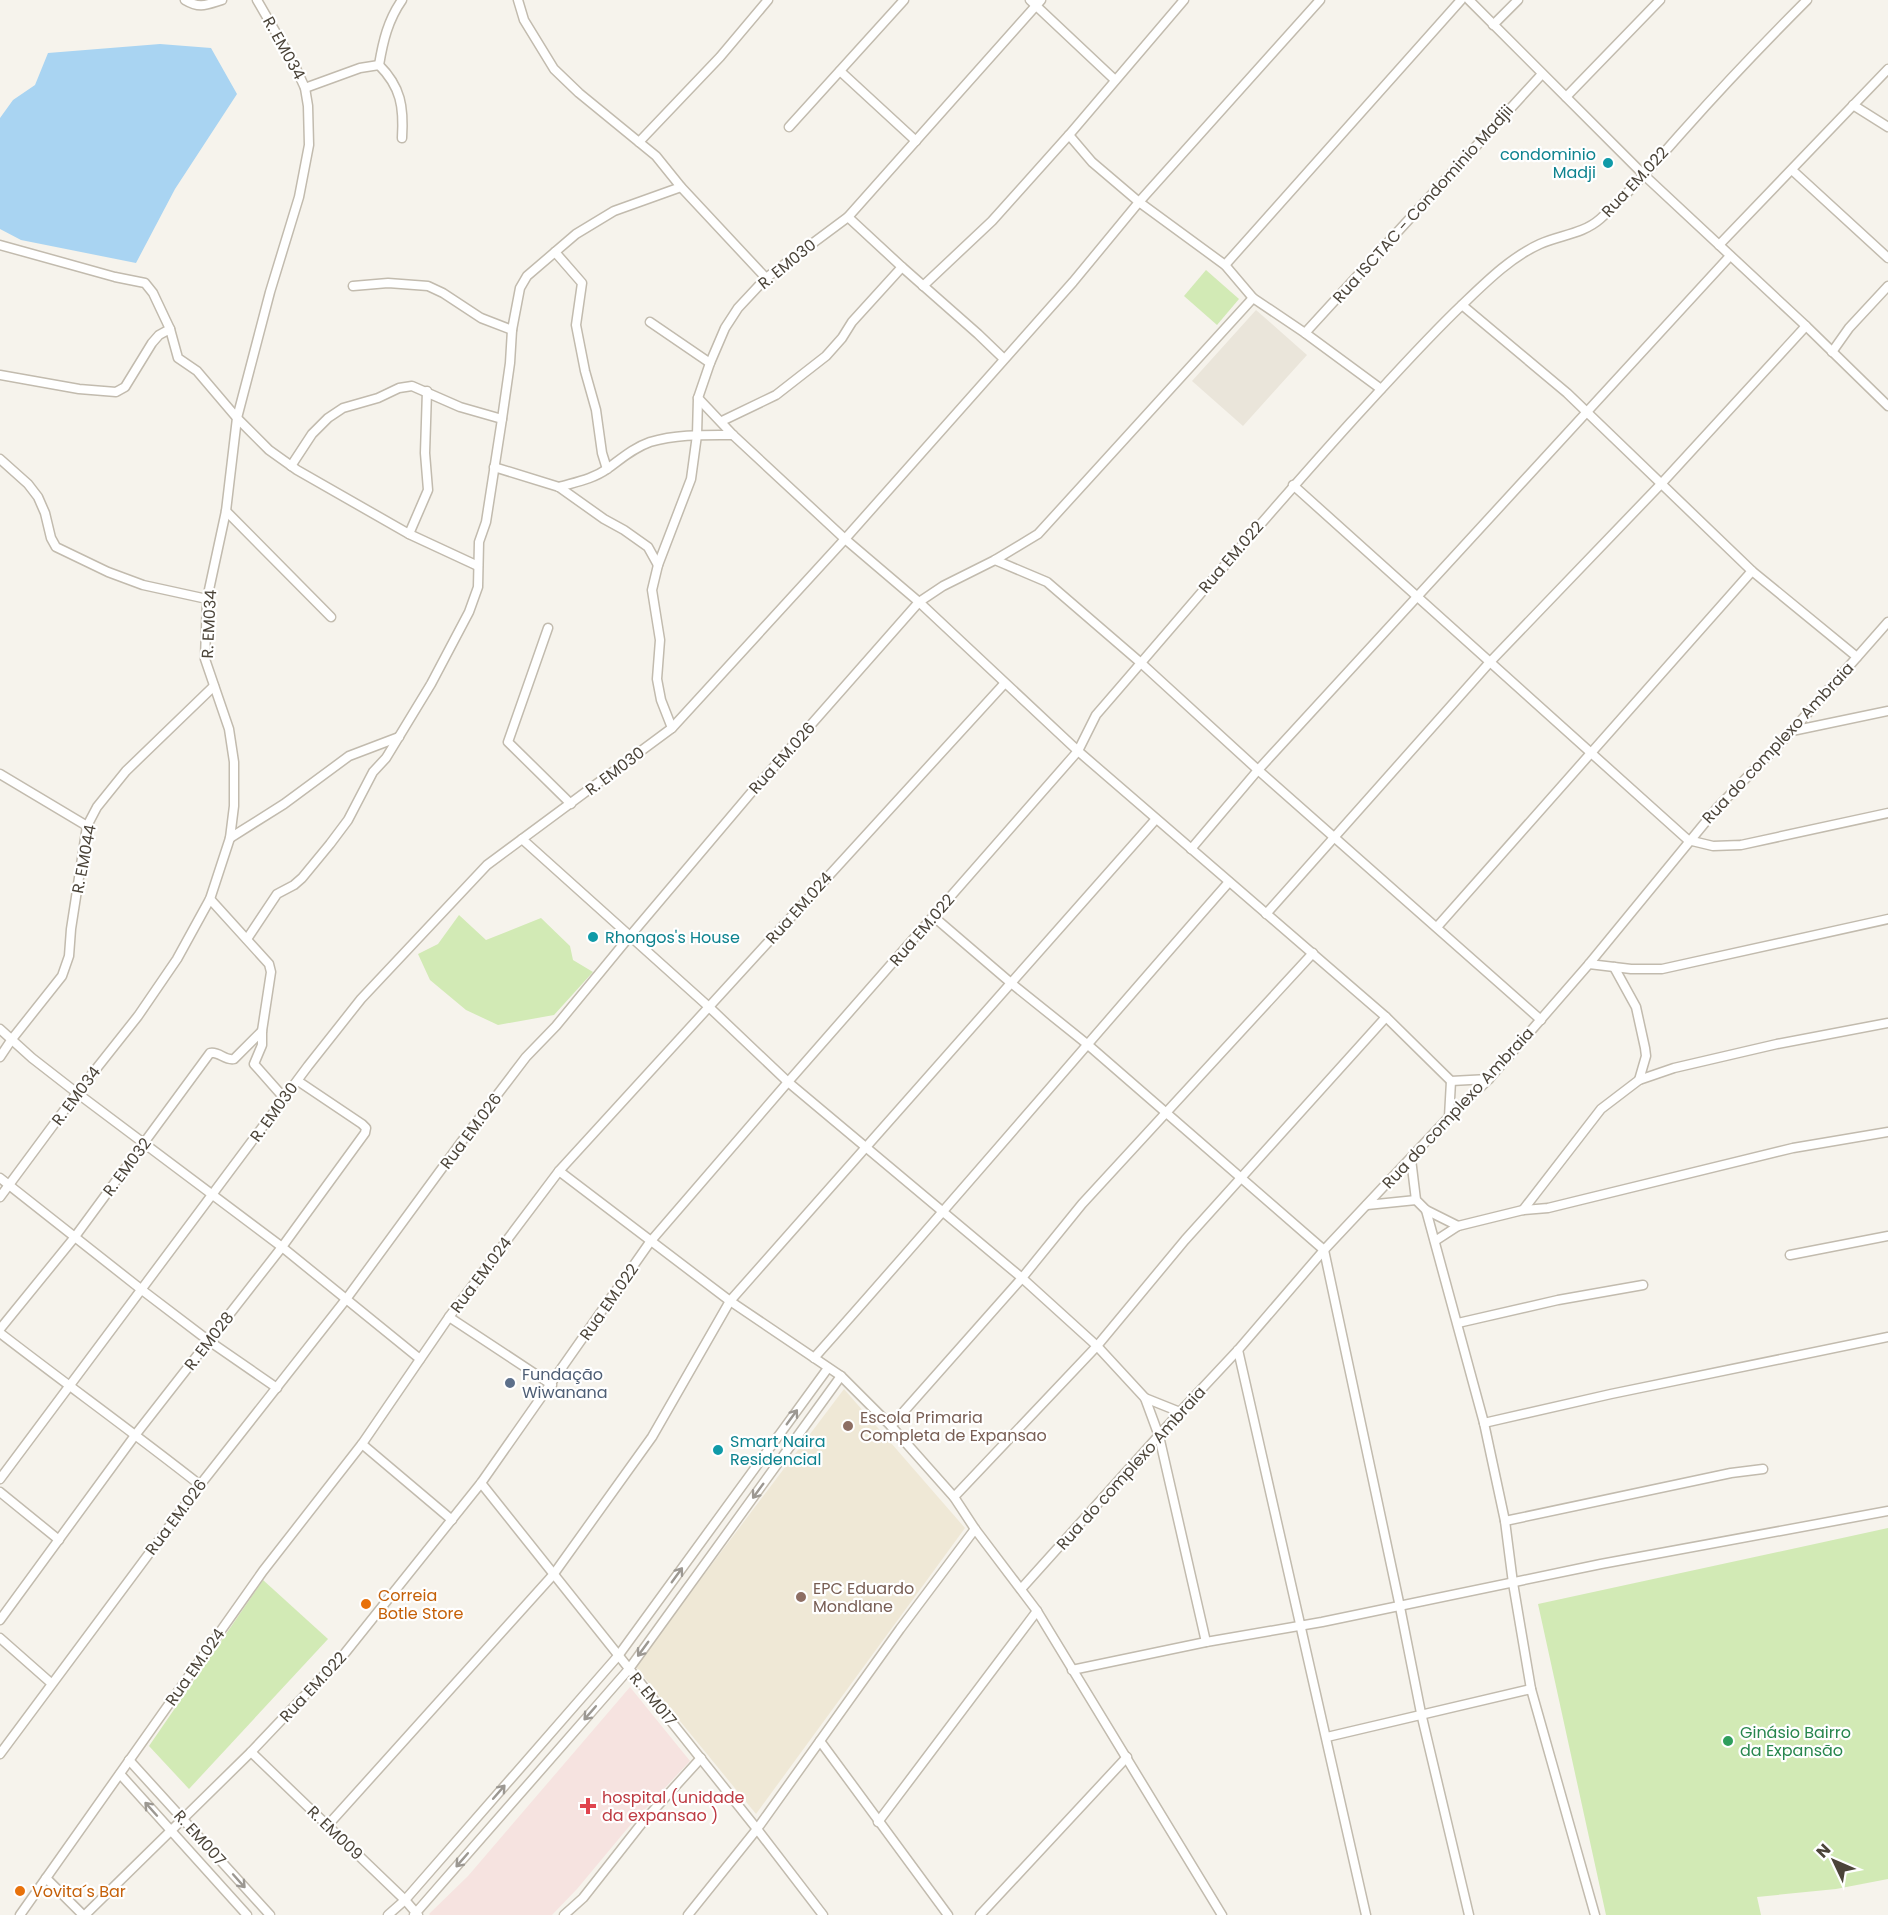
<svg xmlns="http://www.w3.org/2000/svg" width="1888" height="1915" font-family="Poppins,sans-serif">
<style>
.residential{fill:#eae5da}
.education{fill:#efe8d6}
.medical{fill:#f6e3e0}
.green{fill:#d2eab5}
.water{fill:#a9d4f2}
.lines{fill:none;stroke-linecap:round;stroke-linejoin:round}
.minor-casing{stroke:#c2bbae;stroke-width:11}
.minor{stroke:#fff;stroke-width:8}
.oneway{stroke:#9c9892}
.culture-dot{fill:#0f9aa8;stroke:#fff;stroke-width:2}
.service-dot{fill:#5c6f8a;stroke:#fff;stroke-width:2}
.education-dot{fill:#8d6e63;stroke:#fff;stroke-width:2}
.food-dot{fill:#e8710a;stroke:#fff;stroke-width:2}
.leisure-dot{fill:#2e9e5b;stroke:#fff;stroke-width:2}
.health-dot{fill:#e0444e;stroke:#fff;stroke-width:2}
.labels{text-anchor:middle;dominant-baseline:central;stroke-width:4.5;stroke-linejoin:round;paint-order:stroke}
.street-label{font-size:16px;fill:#4b4439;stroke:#fff}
.culture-label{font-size:16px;fill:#0d838f;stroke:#fff;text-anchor:start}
.service-label{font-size:16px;fill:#4e5e75;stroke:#fff;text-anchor:start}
.education-label{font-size:16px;fill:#785e54;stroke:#fff;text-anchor:start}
.food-label{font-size:16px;fill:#c56008;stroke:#fff;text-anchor:start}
.leisure-label{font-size:16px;fill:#27864d;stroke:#fff;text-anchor:start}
.health-label{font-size:16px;fill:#be3a42;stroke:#fff;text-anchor:start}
</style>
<rect width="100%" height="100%" fill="#f6f3ec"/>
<polygon class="residential" points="1256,310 1307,355 1243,426 1192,381"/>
<polygon class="education" points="844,1389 965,1528 756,1814 635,1666"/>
<polygon class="medical" points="630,1687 690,1761 632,1823 577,1889 552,1915 430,1915 429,1914 468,1876"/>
<g class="green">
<polygon points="1206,270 1239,299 1217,325 1184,296"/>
<polygon points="459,915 486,940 541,918 570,946 573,960 593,972 554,1015 498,1025 466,1010 430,980 418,954 438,944"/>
<polygon points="1888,1528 1888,1879 1836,1889 1757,1897 1761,1915 1606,1915 1538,1604"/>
<polygon points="263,1580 328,1639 189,1789 149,1746"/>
</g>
<polygon class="water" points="160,44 211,48 237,94 175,189 136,263 21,240 0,229 0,118 13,100 35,85 48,53"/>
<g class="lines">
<defs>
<g id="minor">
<path d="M185 0C200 9 206 5 222 0"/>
<polyline points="518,0 524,20 554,69 579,93 656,156 681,187 766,278"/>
<polyline points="1030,0 1115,80"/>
<polyline points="1469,0 1644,175 1806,326 1888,406"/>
<polyline points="1493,25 1518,0"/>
<path d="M379 65C383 41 388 20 402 0"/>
<polyline points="840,71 916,141"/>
<path d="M305 88 360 68 379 65C401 87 404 107 402 138"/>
<polyline points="1566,97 1660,0"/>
<polyline points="1853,105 1888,127"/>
<polyline points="789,127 904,0"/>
<polyline points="1069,135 1092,162 1139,202 1225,265 1253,298 1305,333 1381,389"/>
<polyline points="639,142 720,57 768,0"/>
<polyline points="1792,170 1888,258"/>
<polyline points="848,217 902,267 978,334 1003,358"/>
<polyline points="0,245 115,277 145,283 153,293 170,329"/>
<polyline points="1719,245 1888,69"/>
<polyline points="555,252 582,283 576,325 585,371 596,410 602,453 607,469"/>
<polyline points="1225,265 1461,0"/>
<polyline points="353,286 388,283 428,286 443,293 481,318 512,330"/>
<polyline points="923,286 992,221 1069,135 1184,0"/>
<polyline points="1462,305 1567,393 1752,571 1857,657"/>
<polyline points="650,322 710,363"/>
<polyline points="1305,333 1542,74"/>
<polyline points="1832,352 1849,328 1888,286"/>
<polyline points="0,375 79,389 116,392 125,387 152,343 159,335 170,329 178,358 197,371 237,418 269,450 297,470 409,534 478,566"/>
<polyline points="698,398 733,435 845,539 919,602 1078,751 1386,1017 1451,1081 1489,1079"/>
<polyline points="722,421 776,395 826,356 842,338 852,322 902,267"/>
<polyline points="0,459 28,484 38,497 45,513 51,538 56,547 108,572 143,585 207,599"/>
<polyline points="291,466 312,434 328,418 343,408 378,398 399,388 412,386 460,407 502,419"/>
<polyline points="494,467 559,487 604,519 624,530 648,547 658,565"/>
<polyline points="1293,485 1688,840 1713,846 1741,845 1888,813"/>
<path d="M559 487C576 482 593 479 607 469 621 459 633 448 650 442 677 434 705 435 733 435"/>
<polyline points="226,511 331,617"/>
<polyline points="409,534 428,490 425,453 427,391"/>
<polyline points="995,560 1047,582 1141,663 1258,770 1541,1020"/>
<polyline points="548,628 508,742 571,804"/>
<polyline points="672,728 845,539 1073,282 1139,202 1320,0"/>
<polyline points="1792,731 1888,711"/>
<polyline points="0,774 87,826"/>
<polyline points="230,838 284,804 349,756 399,737"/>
<polyline points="522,839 709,1007 788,1082 1022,1278 1097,1346 1145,1398 1159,1436 1206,1642"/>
<polyline points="1191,849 1258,770 1730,256"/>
<polyline points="210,899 269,964 271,972 262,1031 262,1045 254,1064 285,1099"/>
<polyline points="1266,914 1490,662 1661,484 1806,326"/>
<polyline points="934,917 1011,983 1087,1044 1324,1250 1400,1607 1421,1713 1469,1915"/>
<polyline points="1437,927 1752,571"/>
<polyline points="247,939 277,894 294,885 302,878 330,844 348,820 373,772 386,758 431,684 469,612 478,587 479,542 486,522 502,419 510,363 512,330 520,288 527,276 576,234 614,211 681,187"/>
<polyline points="1589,964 1631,969 1662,969 1888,919"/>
<polyline points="1614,967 1636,1007 1645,1048 1646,1056 1639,1080"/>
<polyline points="0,1029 32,1058 77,1093 282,1247 420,1359"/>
<polyline points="0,1057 12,1039 62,976 69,956 71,929 87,826 97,807 126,771 214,686"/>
<polyline points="1449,1117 1451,1081"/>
<polyline points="1411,1159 1416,1200 1426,1210 1458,1226"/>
<polyline points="559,1171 730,1301 841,1376 891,1426 954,1497 975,1529 1037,1611 1222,1915"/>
<polyline points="0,1178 142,1290 209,1341 277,1388"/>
<polyline points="0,1197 77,1093 138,1016 177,959 210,899 230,838 234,806 234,762 229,729 205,659 207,599 226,511 237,418 270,292 299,197 309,145 308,106 305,88 294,64 257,0"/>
<polyline points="1367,1205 1416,1200"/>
<polyline points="1426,1210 1484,1423 1505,1521 1513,1583 1531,1689 1595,1915"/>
<polyline points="1523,1210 1601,1109 1639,1080 1674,1068 1777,1044 1888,1023"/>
<polyline points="1435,1241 1458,1226 1523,1210 1548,1208 1793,1148 1888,1132"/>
<polyline points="1790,1255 1888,1236"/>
<polyline points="449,1317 552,1385"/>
<polyline points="1458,1323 1558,1300 1643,1285"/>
<path d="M0 1329 74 1238 210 1053C219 1051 225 1061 234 1059L262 1031"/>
<path d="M0 1333C66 1384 134 1433 200 1485"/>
<polyline points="1238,1350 1366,1915"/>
<path d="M814 1358C954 1201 1090 1040 1229 882"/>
<polyline points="1145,1398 1180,1412"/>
<polyline points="1484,1423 1611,1394 1888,1337"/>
<polyline points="891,1426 1022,1278 1082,1204 1313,953"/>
<polyline points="362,1444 452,1520"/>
<polyline points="0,1479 308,1066 361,999 487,865 672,728 661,700 657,679 660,640 652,590 658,565 691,479 697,435 698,398 710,363 725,328 738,308 766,278 848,217 1041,0"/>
<polyline points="481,1483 757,1829 823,1915"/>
<polyline points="0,1492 59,1540"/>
<polyline points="954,1497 1097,1346 1185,1240 1386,1017"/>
<polyline points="1505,1521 1731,1473 1763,1469"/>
<polyline points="1021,1589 1180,1412 1238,1350 1324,1250 1449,1117 1489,1079 1589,964 1717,808 1791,732 1888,622"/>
<polyline points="0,1620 136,1434 282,1247 365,1133 366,1128 362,1124 298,1081"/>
<polyline points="0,1638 51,1683"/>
<polyline points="1072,1670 1206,1642 1322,1622 1601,1564 1888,1511"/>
<polyline points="1327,1737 1531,1689"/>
<polyline points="820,1741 948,1915"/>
<polyline points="251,1752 405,1900 418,1915"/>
<polyline points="0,1754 200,1485 347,1298 462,1141 526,1057 556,1026 630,936 750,794 919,602 943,586 995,560 1038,534 1253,298"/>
<polyline points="129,1760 270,1915"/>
<polyline points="120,1774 247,1915"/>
<polyline points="878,1822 1037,1611"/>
<polyline points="328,1825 553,1575 652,1437 730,1301 1156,819"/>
<polyline points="46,1878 83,1915"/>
<polyline points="20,1915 263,1571 362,1444 449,1317 559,1171 1004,684"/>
<path d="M85 1915 251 1752 345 1653 481 1483 650 1242 788 1082 1078 751 1096 715C1181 617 1264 518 1351 422 1388 382 1424 341 1463 304 1486 282 1511 257 1540 244 1560 235 1583 234 1600 219 1631 192 1657 160 1684 130 1724 85 1765 42 1807 0"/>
<polyline points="388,1915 405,1900 618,1656 828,1368"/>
<polyline points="414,1915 629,1669 841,1376"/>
<polyline points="564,1915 583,1898 642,1823 701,1758"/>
<polyline points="688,1915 757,1829 900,1629 975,1529"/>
<polyline points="980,1915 1127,1757"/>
</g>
</defs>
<use href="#minor" class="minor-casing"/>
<use href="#minor" class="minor"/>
</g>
<defs><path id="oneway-shaft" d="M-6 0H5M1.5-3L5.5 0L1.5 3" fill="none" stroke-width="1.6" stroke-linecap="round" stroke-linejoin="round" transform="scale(1.5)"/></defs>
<g class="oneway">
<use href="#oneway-shaft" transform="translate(792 1417) rotate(-54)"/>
<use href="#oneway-shaft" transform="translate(758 1491) rotate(126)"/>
<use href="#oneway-shaft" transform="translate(677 1575) rotate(-54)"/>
<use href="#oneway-shaft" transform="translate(643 1649) rotate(126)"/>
<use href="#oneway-shaft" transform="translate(590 1713) rotate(131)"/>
<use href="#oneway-shaft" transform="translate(499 1792) rotate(-49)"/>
<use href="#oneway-shaft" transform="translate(151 1809) rotate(-132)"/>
<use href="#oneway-shaft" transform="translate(462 1860) rotate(131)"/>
<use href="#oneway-shaft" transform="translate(239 1881) rotate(48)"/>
</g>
<g class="culture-dot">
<circle cx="1608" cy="163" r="6"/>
<circle cx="593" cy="937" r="6"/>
<circle cx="718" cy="1450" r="6"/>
</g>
<circle class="service-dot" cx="510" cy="1383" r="6"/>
<g class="education-dot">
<circle cx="848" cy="1426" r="6"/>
<circle cx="801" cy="1597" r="6"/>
</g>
<g class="food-dot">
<circle cx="366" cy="1604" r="6"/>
<circle cx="20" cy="1891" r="6"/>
</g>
<circle class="leisure-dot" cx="1728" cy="1741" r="6"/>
<path class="health-dot" d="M585 1797h6v6h6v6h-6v6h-6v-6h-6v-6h6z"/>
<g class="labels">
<g class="street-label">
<text transform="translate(284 48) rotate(61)">R. EM034</text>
<text transform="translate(1635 182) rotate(-47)">Rua EM.022</text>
<text transform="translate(1423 204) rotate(-48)">Rua ISCTAC - Condominio Madjii</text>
<text transform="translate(787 264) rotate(-39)">R. EM030</text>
<text transform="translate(1231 557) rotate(-49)">Rua EM.022</text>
<text transform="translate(209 624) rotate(-87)">R. EM034</text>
<text transform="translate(1778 743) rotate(-47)">Rua do complexo Ambraia</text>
<text transform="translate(782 758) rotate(-48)">Rua EM.026</text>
<text transform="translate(615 771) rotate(-37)">R. EM030</text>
<text transform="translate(84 859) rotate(-79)">R. EM044</text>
<text transform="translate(799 908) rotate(-48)">Rua EM.024</text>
<text transform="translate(922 930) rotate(-49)">Rua EM.022</text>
<text transform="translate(76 1096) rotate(-53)">R. EM034</text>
<text transform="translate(1458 1108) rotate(-47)">Rua do complexo Ambraia</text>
<text transform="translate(274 1112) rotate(-54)">R. EM030</text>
<text transform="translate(471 1131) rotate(-53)">Rua EM.026</text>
<text transform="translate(127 1167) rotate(-53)">R. EM032</text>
<text transform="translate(481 1275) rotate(-53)">Rua EM.024</text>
<text transform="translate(609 1302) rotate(-55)">Rua EM.022</text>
<text transform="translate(209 1341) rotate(-52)">R. EM028</text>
<text transform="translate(1131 1468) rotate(-48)">Rua do complexo Ambraia</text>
<text transform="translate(176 1517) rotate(-53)">Rua EM.026</text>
<text transform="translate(195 1667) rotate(-55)">Rua EM.024</text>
<text transform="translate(313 1687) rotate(-47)">Rua EM.022</text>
<text transform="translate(653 1699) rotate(51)">R. EM017</text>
<text transform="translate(335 1833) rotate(44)">R. EM009</text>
<text transform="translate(200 1838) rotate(48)">R. EM007</text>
</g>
<g class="culture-label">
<text x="1596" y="154" text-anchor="end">condominio<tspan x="1596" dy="18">Madji</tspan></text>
<text x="605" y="937">Rhongos's House</text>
<text x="730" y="1441">Smart Naira<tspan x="730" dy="18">Residencial</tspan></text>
</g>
<g class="service-label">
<text x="522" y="1374">Fundação<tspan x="522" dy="18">Wiwanana</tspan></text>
</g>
<g class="education-label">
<text x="860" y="1417">Escola Primaria<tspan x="860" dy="18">Completa de Expansao</tspan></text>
<text x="813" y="1588">EPC Eduardo<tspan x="813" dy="18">Mondlane</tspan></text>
</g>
<g class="food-label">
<text x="378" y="1595">Correia<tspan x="378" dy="18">Botle Store</tspan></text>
<text x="32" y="1891">Vovita´s Bar</text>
</g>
<g class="leisure-label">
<text x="1740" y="1732">Ginásio Bairro<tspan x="1740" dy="18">da Expansão</tspan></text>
</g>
<g class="health-label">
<text x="602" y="1797">hospital (unidade<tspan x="602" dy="18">da expansao )</tspan></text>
</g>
</g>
<g transform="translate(1834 1861) rotate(314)" stroke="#ffffff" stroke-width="4.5" paint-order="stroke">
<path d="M0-4.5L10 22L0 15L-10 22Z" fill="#4b4439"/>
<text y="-9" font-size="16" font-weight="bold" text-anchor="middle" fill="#4b4439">N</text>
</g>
</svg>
